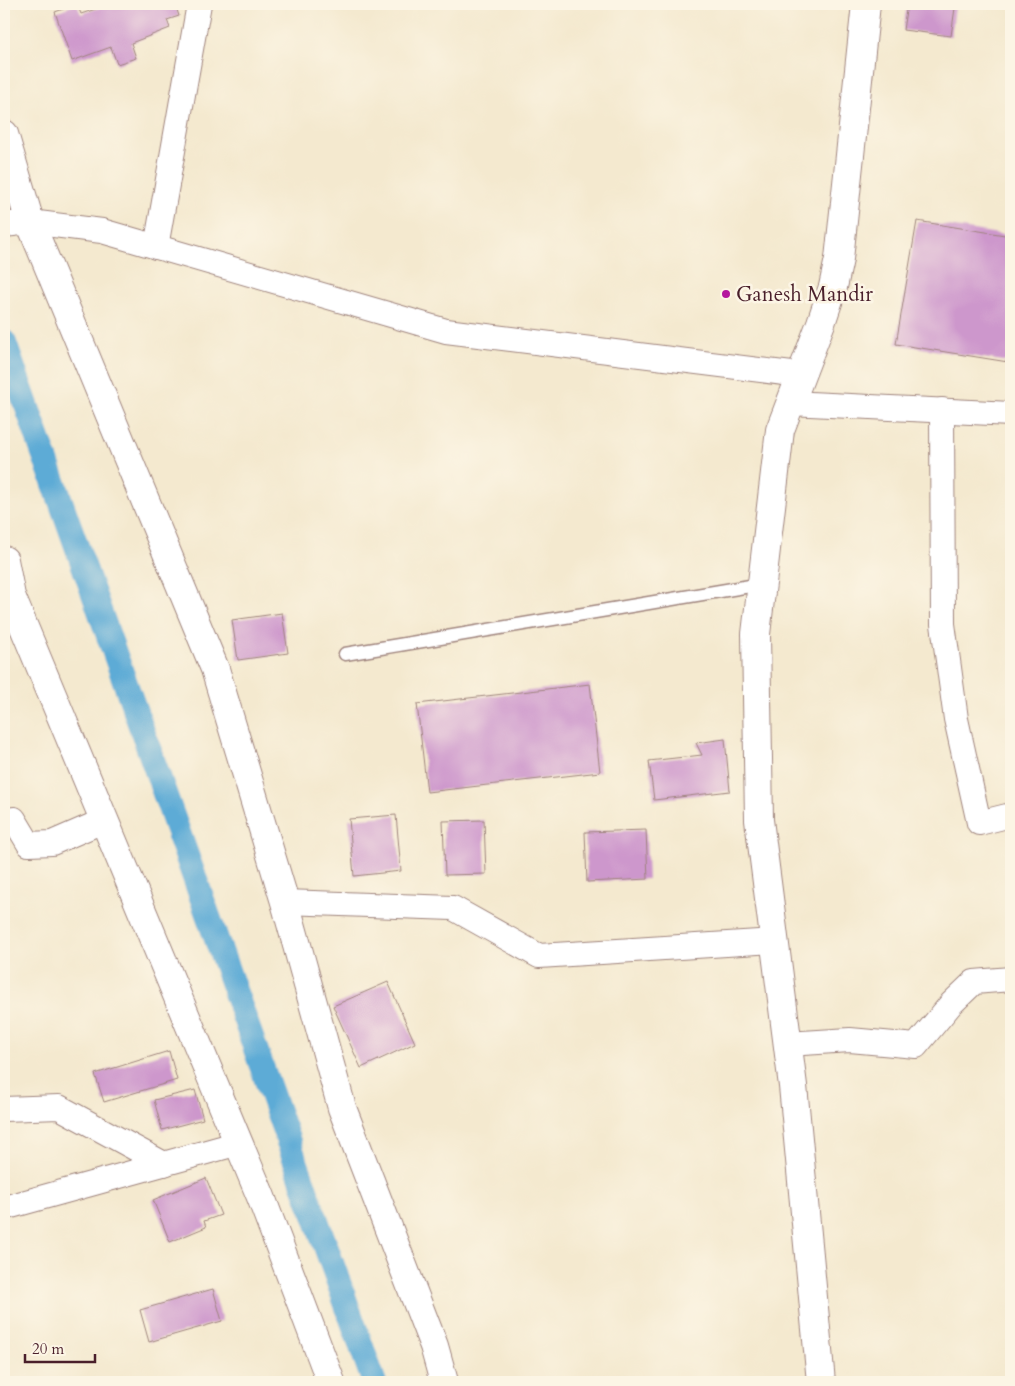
<svg xmlns="http://www.w3.org/2000/svg" width="1015" height="1386" font-family="Cardo,serif">
<style>
.lines{fill:none;stroke-linecap:round;stroke-linejoin:round}
.canal{stroke:#5dabd6;stroke-width:25}
.building{fill:#cd97cc}
.service-casing{stroke:#9f847d;stroke-width:15}
.minor-casing{stroke:#9f847d;stroke-width:26}
.tertiary-casing{stroke:#9f847d;stroke-width:30}
.service{stroke:#fff;stroke-width:12}
.minor{stroke:#fff;stroke-width:24}
.tertiary{stroke:#fff;stroke-width:28}
.poi-dot{fill:#b5179e;stroke:#fcf5e5;stroke-width:2}
.labels{text-anchor:middle;dominant-baseline:central;stroke-width:5;stroke-linejoin:round;paint-order:stroke}
.poi-label{font-size:21px;fill:#4a1f2b;stroke:#fcf5e5;text-anchor:start}
</style>
<rect width="100%" height="100%" fill="#fcf5e5"/>
<filter id="ink" filterUnits="userSpaceOnUse"><feTurbulence type="fractalNoise" baseFrequency=".02" numOctaves="2"/><feDisplacementMap in="SourceGraphic" scale="10" xChannelSelector="R" yChannelSelector="G"/><feConvolveMatrix kernelMatrix="1 2 1 2 8 2 1 2 1" color-interpolation-filters="sRGB"/></filter>
<filter id="wash" filterUnits="userSpaceOnUse"><feTurbulence type="fractalNoise" baseFrequency=".0096" numOctaves="4" result="noise"/><feDisplacementMap in="SourceGraphic" scale="20" xChannelSelector="R" yChannelSelector="G"/><feGaussianBlur stdDeviation="1.12" result="paint"/><feColorMatrix in="noise" values="0 0 0 0 0 0 0 0 0 0 0 0 0 0 0 0 0 1.4 0 .05"/><feComposite in="paint" operator="in"/></filter>
<g filter="url(#wash)">
<rect width="100%" height="100%" fill="#f4e9cf"/>
<g class="lines">
<polyline class="canal" points="4,342 374,1382"/>
</g>
<g id="blocks">
<g class="building">
<polygon points="77,4 81,14 110,4 175,4 179,16 167,20 170,28 131,43 136,58 117,64 111,47 72,61 55,12"/>
<polygon points="907,4 955,8 951,36 903,30"/>
<polygon points="917,221 1011,236 1011,344 1008,362 896,344"/>
<polygon points="282,613 288,653 238,660 232,620"/>
<polygon points="590,684 600,772 427,792 417,704"/>
<polygon points="725,739 730,791 654,800 649,761 702,755 696,743"/>
<polygon points="396,815 401,871 354,876 349,819"/>
<polygon points="484,820 486,874 445,875 443,821"/>
<polygon points="646,830 648,879 587,882 585,832"/>
<polygon points="388,982 415,1043 361,1068 333,1006"/>
<polygon points="169,1051 177,1080 104,1102 95,1074"/>
<polygon points="195,1090 203,1119 162,1130 154,1100"/>
<polygon points="206,1178 221,1215 204,1221 206,1227 170,1242 153,1200"/>
<polygon points="213,1289 222,1321 149,1342 140,1310"/>
</g>
</g>
</g>
<g filter="url(#ink)">
<use href="#blocks" fill-opacity="0" stroke="#9f847d" stroke-width="1"/>
<g class="lines">
<defs>
<polyline id="service" points="345,654 762,584"/>
<g id="minor">
<polyline points="4,225 30,222 102,231 446,331 800,375"/>
<polyline points="156,247 199,4"/>
<polyline points="790,403 1011,414"/>
<polyline points="942,410 943,624 956,719 979,823 1011,815"/>
<polyline points="4,821 14,819 29,844 52,843 105,820"/>
<polyline points="285,902 453,908 539,956 774,941"/>
<polyline points="787,1044 850,1040 916,1046 951,1004 974,982 1011,979"/>
<polyline points="4,1109 59,1107 164,1164"/>
<polyline points="4,1208 239,1143"/>
</g>
<g id="tertiary">
<polyline points="4,134 30,222 215,669 285,902 342,1108 434,1346 444,1382"/>
<polyline points="4,560 11,596 261,1197 331,1382"/>
<polyline points="821,1382 793,1086 759,820 756,634 780,430 821,323 833,287 839,259 866,4"/>
</g>
</defs>
<use href="#service" class="service-casing"/>
<use href="#minor" class="minor-casing"/>
<use href="#tertiary" class="tertiary-casing"/>
<use href="#service" class="service"/>
<use href="#minor" class="minor"/>
<use href="#tertiary" class="tertiary"/>
</g>
</g>
<circle class="poi-dot" cx="726" cy="294" r="5"/>
<g class="labels">
<g class="poi-label">
<text x="736" y="294">Ganesh Mandir</text>
</g>
</g>
<rect width="1015" height="1386" fill="none" stroke="#fcf5e5" stroke-width="20"/>
<path d="M25 1354v8h70v-8" fill="none" stroke="#4a1f2b" stroke-width="2.5"/>
<text x="32" y="1354" font-size="15" fill="#4a1f2b" stroke="#fcf5e5" stroke-width="4" paint-order="stroke">20 m</text>
</svg>
